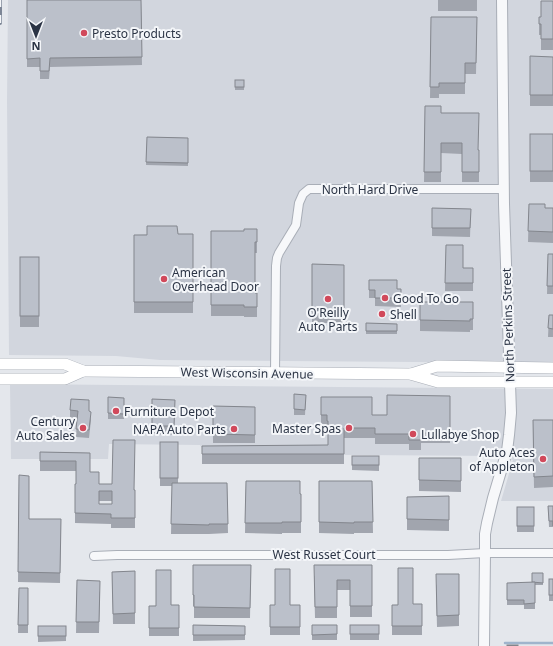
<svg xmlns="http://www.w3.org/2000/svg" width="553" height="646" font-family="'Noto Sans',sans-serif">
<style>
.built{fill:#d2d6de}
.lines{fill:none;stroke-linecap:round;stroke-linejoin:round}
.stream{stroke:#9fb4cc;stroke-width:2.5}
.minor-casing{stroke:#a9aeb7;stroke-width:10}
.tertiary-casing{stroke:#a9aeb7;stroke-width:12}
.secondary-casing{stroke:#a9aeb7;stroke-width:12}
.minor{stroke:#f7f8fa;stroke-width:8}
.tertiary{stroke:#f7f8fa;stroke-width:10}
.secondary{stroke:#fff;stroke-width:11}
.rail-casing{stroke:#7d8696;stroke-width:4}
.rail{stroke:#f4f6f9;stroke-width:2.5;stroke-dasharray:8;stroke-linecap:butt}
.wall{fill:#a1a5ae;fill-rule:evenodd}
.building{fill:#bbc0ca;stroke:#83868d;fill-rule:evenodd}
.poi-dot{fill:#d1495b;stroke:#f4f6f9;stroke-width:1.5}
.labels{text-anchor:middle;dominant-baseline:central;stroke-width:4;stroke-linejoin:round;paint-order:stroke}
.poi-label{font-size:12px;fill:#2b3445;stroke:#f4f6f9;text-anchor:start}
.street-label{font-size:12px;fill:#2b3445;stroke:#f4f6f9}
</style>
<rect width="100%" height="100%" fill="#e4e7ec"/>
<g class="built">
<polygon points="8,0 553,0 553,363 160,360 116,356 9,355 7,101"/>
<polygon points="10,384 553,389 553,501 501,501 513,460 500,456 207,454 200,445 109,444 108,459 11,459"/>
</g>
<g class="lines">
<polyline class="stream" points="505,643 553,643"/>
<defs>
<g id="minor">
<polyline points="275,373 276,266 277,258 279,253 296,225 299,203 303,194 309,189 504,189"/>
<polyline points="94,556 117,555 448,555 485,553 553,553"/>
</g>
<polyline id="tertiary" points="484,646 485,553 485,534 487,523 493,498 507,451 509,435 511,413 504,204 502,0"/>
<g id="secondary">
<polyline points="0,364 65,364 83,371 410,374 438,382 553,382"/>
<polyline points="411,374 437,366 553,368"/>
<polyline points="0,379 65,379 83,371"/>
</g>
</defs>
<use href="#minor" class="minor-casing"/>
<use href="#tertiary" class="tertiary-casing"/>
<use href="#secondary" class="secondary-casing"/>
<use href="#minor" class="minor"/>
<use href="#tertiary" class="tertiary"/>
<use href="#secondary" class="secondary"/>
<defs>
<polyline id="rail" points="0,23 0,0"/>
</defs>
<use href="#rail" class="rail-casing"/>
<use href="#rail" class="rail"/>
</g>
<g class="wall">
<polygon points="27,0 141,0 142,65 50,67 49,79 40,79 40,67 27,67"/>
<rect x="438" y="0" width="39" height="11"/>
<polygon points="553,1 553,50 541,50 541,35 539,35 539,17 541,17"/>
<polygon points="431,17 477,17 476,74 465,74 465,94 439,94 439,98 430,98"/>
<polygon points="530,56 553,57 553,106 530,106"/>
<rect x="235" y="80" width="9" height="10"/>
<polygon points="425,106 441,113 478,150 479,150 479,182 462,182 462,154 441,153 441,182 424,182"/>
<rect x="530" y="134" width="23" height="48"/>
<polygon points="147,137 188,138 188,166 146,165"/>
<polygon points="529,204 545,208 553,208 553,243 528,242"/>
<polygon points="432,208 471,209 470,237 432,236"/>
<polygon points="257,229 257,253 255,253 255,293 257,293 257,317 244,317 244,316 211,316 211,231 244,231"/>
<polygon points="178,234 193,234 193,313 134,313 134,235"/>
<polygon points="446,245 463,268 473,268 473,291 445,291"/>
<polygon points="548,254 553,254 553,294 547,294"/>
<rect x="20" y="257" width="19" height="70"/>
<polygon points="312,264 344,265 344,323 312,323"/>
<polygon points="369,280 397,289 401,289 401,307 375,306 375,298 369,298"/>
<polygon points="420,302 473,302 473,330 470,330 470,332 420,331"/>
<polygon points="549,315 553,315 553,337 548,337"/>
<polygon points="366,323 397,324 397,334 366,334"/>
<polygon points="294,394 306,395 305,415 294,415"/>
<polygon points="450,396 450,443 421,443 421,450 409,450 409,444 375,444 375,438 344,438 344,464 202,464 202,446 328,445 328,431 327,431 327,425 321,425 321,397 372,415 387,415"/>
<polygon points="108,397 124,398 124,419 108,419"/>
<polygon points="152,399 175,400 174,435 152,434"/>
<polygon points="213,406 255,407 255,443 213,443"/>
<polygon points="70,410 89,411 91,420 89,438 76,437 77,419 70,419"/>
<polygon points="533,420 553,420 553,487 534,488"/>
<polygon points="160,442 178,442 178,483 227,483 228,533 209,534 171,534 172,486 160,486"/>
<path d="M40 452 90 453V472L99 484 135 490V528H111V524L75 523V484H76V471H40ZM99 501H112V504H99Z"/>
<polygon points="352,456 379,456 379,471 352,470"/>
<polygon points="419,458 461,458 461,492 419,491"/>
<polygon points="19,475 29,519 61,519 60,583 18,582"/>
<polygon points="246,481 301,494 301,533 282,533 282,534 245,533"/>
<polygon points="319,481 372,481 373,533 354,533 354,534 319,533"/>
<polygon points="449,496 449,531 407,530 407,497"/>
<polygon points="548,506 553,506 553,531 553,527 549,527"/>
<rect x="517" y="507" width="17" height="25"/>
<polygon points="193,565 251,565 250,618 194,618 194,606 193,606"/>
<polygon points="372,565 372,617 350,617 350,590 337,590 337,618 315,618 314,576"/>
<polygon points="135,571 135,624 113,624 112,572"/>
<polygon points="543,573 543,585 535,585 535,609 524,609 524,605 507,605 507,583 532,582"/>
<polygon points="459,574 459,626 437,627 436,585"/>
<rect x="549" y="579" width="4" height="22"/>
<polygon points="77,580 100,592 99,633 76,633"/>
<polygon points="19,588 28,588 28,633 18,633"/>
<polygon points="422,604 422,635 392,635 392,605"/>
<polygon points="179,605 179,636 149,636 149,606"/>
<rect x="270" y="605" width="30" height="30"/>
<polygon points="193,625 245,626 245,640 193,641"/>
<rect x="312" y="625" width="25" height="15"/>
<rect x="350" y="625" width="29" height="15"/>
<polygon points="38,626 66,626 66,641 38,642"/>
</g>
<g class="building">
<polygon points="27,0 141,0 142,57 50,58 49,71 40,71 40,58 27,59"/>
<polygon points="541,1 553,1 553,39 541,39 541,24 539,24 539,17 541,17"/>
<polygon points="431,17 477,17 476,63 465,63 465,83 439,83 439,87 430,87"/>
<polygon points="530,56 553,57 553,95 530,95"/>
<rect x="235" y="80" width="9" height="7"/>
<polygon points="425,106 441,106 441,113 479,113 478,150 479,150 479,172 462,172 462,143 441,143 441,172 424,172"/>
<rect x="530" y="134" width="23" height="37"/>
<polygon points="147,137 188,138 188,163 146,162"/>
<polygon points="529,204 545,204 545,208 553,208 553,232 528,231"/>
<polygon points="432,208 471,209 470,228 432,228"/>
<polygon points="147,226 177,226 178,234 193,234 193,302 134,302 134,235 147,235"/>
<polygon points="244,229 257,229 257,242 255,242 255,293 257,293 257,307 244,307 244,305 211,305 211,231 244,231"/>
<polygon points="446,245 463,245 463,268 473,268 473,283 445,283"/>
<polygon points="548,254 553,254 553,286 547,286"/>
<rect x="20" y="257" width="19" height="59"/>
<polygon points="312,264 344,265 344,312 312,312"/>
<polygon points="369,280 397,280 397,289 401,289 401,298 375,298 375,290 369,290"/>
<polygon points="420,302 473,302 473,319 470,319 470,321 420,320"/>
<polygon points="549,315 553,315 553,329 548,328"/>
<polygon points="366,323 397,324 397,331 366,331"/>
<polygon points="294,394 306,395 305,410 294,409"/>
<polygon points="387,395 450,396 450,433 421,433 421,440 409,440 409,434 375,434 375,428 344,428 344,454 202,454 202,446 328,445 328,421 327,421 327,415 321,415 321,397 372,397 372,415 387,415"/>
<polygon points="108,397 124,398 124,414 108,413"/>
<polygon points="71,399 89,400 89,411 91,412 89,430 76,429 78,411 70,410"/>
<polygon points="152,399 175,400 174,426 152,426"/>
<polygon points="213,406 255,407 255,435 213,434"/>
<polygon points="533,420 553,420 553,476 534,477"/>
<path d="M113 440H135L134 490H135V518H111V514L75 513V484H76V461H40V452L90 453V472H99V484H112ZM99 491H112V504H99Z"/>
<rect x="160" y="442" width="18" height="36"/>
<rect x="352" y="456" width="27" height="9"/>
<polygon points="419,458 461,458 461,481 419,480"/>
<polygon points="19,475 29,476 29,519 61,519 60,573 18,572"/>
<polygon points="246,481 300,481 300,494 301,494 301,522 282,522 282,523 245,523"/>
<polygon points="319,481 372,481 373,522 354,522 354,523 319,522"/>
<polygon points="172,483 227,483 228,524 209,524 209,525 171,524"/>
<polygon points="449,496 449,520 407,519 407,497"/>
<polygon points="548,506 553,506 553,526 553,521 549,521"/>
<rect x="517" y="507" width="17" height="19"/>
<polygon points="193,565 251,565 250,608 194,607 194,595 193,595"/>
<polygon points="314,565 372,565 372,606 350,606 350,580 337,580 337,607 315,607"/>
<polygon points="398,568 413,568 413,604 422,604 422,626 392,626 392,605 398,605"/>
<polygon points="275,569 290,569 290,605 300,605 300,627 270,627 270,605 275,605"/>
<polygon points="156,570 171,570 171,605 179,605 179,628 149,628 149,606 156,606"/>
<polygon points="135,571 135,613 113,614 112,572"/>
<polygon points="532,573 543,573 543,583 532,582"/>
<polygon points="436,574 459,574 459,615 437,616"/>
<rect x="549" y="579" width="4" height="16"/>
<polygon points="77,580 100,581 99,622 76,622"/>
<polygon points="535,582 535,603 524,604 524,600 507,600 507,583"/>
<polygon points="19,588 28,588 28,625 18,625"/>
<polygon points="193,625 245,626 245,635 193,635"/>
<polygon points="312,625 337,625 337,634 312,635"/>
<rect x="350" y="625" width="29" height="9"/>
<rect x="38" y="626" width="28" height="10"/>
<rect x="507" y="645" width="11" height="1"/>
</g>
<g class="poi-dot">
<circle cx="84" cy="33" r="4"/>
<circle cx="164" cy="279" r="4"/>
<circle cx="385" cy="298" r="4"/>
<circle cx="328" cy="299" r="4"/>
<circle cx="382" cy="314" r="4"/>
<circle cx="116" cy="411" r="4"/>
<circle cx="83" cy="428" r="4"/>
<circle cx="349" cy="428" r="4"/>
<circle cx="234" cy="429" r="4"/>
<circle cx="413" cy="434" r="4"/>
<circle cx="543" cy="459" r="4"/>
</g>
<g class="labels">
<g class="poi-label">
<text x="92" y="33">Presto Products</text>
<text x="172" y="272">American<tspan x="172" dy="14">Overhead Door</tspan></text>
<text x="393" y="298">Good To Go</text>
<text x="328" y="312" text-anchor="middle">O'Reilly<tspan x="328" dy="14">Auto Parts</tspan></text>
<text x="390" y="314">Shell</text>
<text x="124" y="411">Furniture Depot</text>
<text x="75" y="421" text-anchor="end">Century<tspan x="75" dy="14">Auto Sales</tspan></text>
<text x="341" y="428" text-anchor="end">Master Spas</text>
<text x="226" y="429" text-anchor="end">NAPA Auto Parts</text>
<text x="421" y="434">Lullabye Shop</text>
<text x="535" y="452" text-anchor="end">Auto Aces<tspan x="535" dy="14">of Appleton</tspan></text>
</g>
<g class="street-label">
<text x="370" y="189">North Hard Drive</text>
<text transform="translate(508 325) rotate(-92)">North Perkins Street</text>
<text transform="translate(247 373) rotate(1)">West Wisconsin Avenue</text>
<text x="324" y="554">West Russet Court</text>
</g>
</g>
<g transform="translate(36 36) rotate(180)" stroke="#f4f6f9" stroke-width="3" paint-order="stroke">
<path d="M0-3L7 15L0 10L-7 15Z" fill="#2b3445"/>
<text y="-6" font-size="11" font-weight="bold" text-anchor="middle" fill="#2b3445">N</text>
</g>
</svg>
